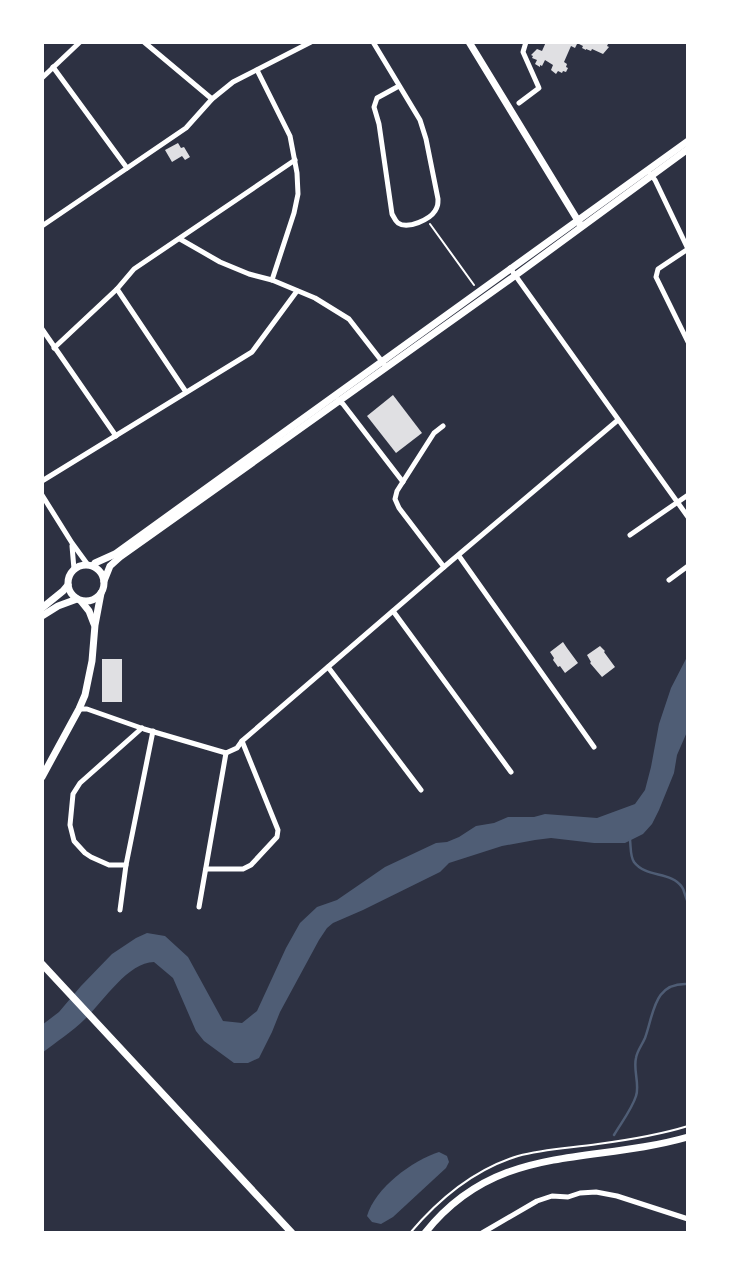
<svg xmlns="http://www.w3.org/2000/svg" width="730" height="1275" font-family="Raleway,sans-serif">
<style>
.water{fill:#4f5d75}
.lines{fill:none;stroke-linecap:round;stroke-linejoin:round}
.stream{stroke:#4f5d75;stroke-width:2.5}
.building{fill:#e0e0e3}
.path{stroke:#fff;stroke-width:2}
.minor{stroke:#fff;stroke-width:5}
.secondary{stroke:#fff;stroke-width:7}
</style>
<rect width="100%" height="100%" fill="#2d3142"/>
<g class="water">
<path d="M688 655 687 732 677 755 674 773 659 810 652 824 643 834 625 843H594L551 838 535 840 502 846 449 863 440 872 363 910 333 923 327 928 319 940 280 1012 272 1032 259 1058 248 1063H234L204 1041 196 1031 173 978 154 962C128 962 103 1002 85 1019 72 1032 56 1042 42 1053V1025L59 1012 81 986 112 954 136 938 147 933 165 936 188 957 223 1021 242 1023 257 1011 286 948 300 923 317 907 337 900 385 867 436 843 447 842 459 837 476 826 494 823 508 817H534L545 814 597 818 635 804 645 790 651 767 659 724 671 688Z"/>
<path d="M439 1152 447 1156 449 1162 446 1168 393 1217 381 1224 372 1222 367 1216C375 1188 413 1160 439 1152Z"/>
</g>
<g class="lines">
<g class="stream">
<path d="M630 840C631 847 630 856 634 862 646 878 671 871 682 887 685 891 685 898 688 902"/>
<path d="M614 1135C621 1123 632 1109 636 1096 640 1085 633 1070 636 1058 637 1051 642 1045 645 1038 654 1014 653 982 688 984"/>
</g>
</g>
<g class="building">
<polygon points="546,42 609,42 607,46 609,47 603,54 592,49 591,51 586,49 586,50 582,48 583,46 579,44 577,44 575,48 571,46 564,62 567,64 566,67 568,68 566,72 563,71 562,73 558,71 556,74 551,70 553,65 545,60 542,66 540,65 540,67 535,64 537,60 532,58 533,56 531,55 537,49 542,51"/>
<polygon points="178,143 181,148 184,147 190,157 185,160 182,156 172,162 165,150"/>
<polygon points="393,395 422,433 396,453 367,416"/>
<polygon points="563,642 567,648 578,663 565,673 560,666 558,667 556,664 553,660 554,658 550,652"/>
<polygon points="600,646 605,651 604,652 615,667 602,677 590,663 591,662 587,655"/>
<rect x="102" y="659" width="20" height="43"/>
</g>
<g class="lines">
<g class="path">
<polyline points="430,224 474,285"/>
<path d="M410 1233C438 1200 475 1169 518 1156 544 1149 571 1148 598 1144 628 1140 659 1135 688 1126"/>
</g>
<g class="minor">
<polyline points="144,42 212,99"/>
<path d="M373 42 420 120 426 139 438 199C438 204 438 206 435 211 430 219 408 230 398 223 395 221 394 217 392 214L379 124 374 107 377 98 399 86"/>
<polyline points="53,67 127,168"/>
<polyline points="257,70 290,136 297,173 298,194 294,213 272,280"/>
<polyline points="42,78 80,42"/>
<polyline points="519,103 539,88 523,52 526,42"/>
<polyline points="650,174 655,180 688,249"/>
<polyline points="42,226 186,128 212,99 233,82 311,42"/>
<polyline points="180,239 220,262 249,274 272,280 315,298 349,319 384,364"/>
<polyline points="688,249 658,269 656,277 688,342"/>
<polyline points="510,268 688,517"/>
<polyline points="117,289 186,392"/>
<polyline points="42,329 116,436"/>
<polyline points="54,348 117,289 134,269 295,160"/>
<polyline points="338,400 343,404 403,482"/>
<polyline points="443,426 434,433 397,491 395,499 399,508 444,567"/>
<polyline points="42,481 252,352 297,291"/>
<polyline points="42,495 72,543 88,565"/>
<polyline points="630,535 688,495"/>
<polyline points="72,546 74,569"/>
<polyline points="459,556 594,747"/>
<polyline points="669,580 688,566"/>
<polyline points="393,611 511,772"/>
<polyline points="328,667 421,790"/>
<polyline points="79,709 87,709 144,729 226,753 237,748 242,741 444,567 618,420"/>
<polyline points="126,865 109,865 91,857 85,853 74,841 70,825 73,794 80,783 142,728"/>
<polyline points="206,869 243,869 251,865 277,837 278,830 242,741"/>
<polyline points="199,907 226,753"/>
<polyline points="120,910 126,865 153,731"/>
<polyline points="482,1233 537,1201 552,1196 568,1197 580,1193 596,1192 617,1196 688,1219"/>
</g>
<g class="secondary">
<polyline points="469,42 580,224"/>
<circle cx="86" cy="583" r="18"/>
<polyline points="93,566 95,563 115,554 688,141"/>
<polyline points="104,581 110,566 120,557 516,275 688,149"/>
<polyline points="81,601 89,611 94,624"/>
<polyline points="42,608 63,591 68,585"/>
<polyline points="42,616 58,606 77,599"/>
<polyline points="42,777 79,709 85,695 92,661 95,625 101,593"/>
<polyline points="42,964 292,1233"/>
<path d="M425 1233C497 1142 590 1165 688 1137"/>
</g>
</g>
<rect width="730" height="1275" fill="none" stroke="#ffffff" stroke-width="88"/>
</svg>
